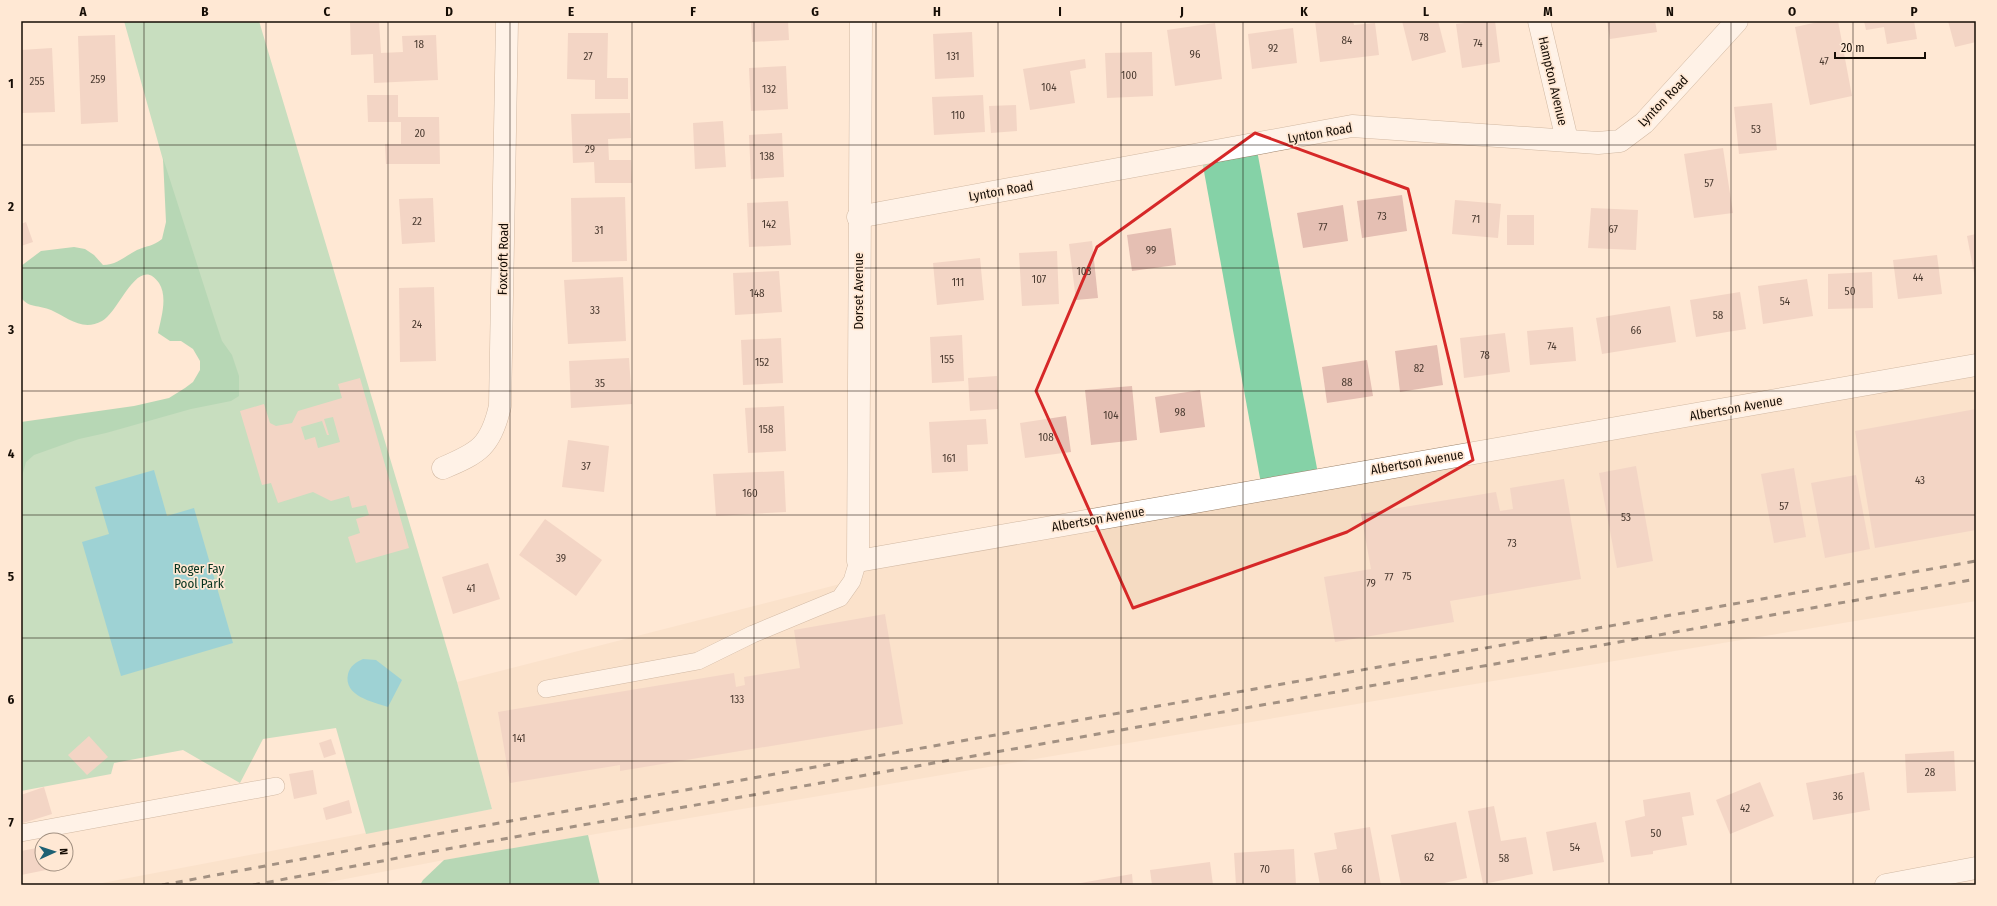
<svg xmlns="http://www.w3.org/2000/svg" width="1997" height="906" font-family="'Fira Sans Condensed',sans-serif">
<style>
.built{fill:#f5dbc2}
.green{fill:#85d2a7}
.forest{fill:#61c390}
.water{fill:#29b9d6}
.building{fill:#e5bfb3;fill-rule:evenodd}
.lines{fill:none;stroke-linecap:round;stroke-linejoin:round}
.service-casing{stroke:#9c826a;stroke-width:18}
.minor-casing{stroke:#9c826a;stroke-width:23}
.service{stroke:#fff;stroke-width:17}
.minor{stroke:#fff;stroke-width:22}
.rail{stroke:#33281f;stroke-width:3;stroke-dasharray:7 7;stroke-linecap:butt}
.marked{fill:none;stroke:#d62828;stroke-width:3;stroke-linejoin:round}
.grid{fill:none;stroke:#160d05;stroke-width:1;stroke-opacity:0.55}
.labels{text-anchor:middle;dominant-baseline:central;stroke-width:3.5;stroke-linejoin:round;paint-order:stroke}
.number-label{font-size:11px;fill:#4a3a30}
.street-label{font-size:13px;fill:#160d05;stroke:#ffe8d4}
.park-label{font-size:13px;fill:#06321e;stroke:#ffe8d4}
.neatline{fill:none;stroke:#160d05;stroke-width:1.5}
.grid-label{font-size:13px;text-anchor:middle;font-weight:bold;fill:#160d05}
</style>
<rect width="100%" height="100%" fill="#ffe8d4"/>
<polygon class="built" points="1976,363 1976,601 1433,691 444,860 314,885 92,885 492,809 457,682 852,581 858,561"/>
<g class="green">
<polygon points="124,21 259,21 457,682 492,809 366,834 336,728 263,739 240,783 183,750 114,763 111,774 21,791 21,423 229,395"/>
<polygon points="1256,145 1319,479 1262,489 1201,155"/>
</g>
<g class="forest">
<path d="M163 158 213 314 222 341 232 355 239 376V396L231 401 191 409 106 433 79 439 34 455 26 462 21 480V422L134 406 169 398 185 388 193 382 200 370V361L193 349 181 341H170L158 333C161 318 168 297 159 283 138 253 120 311 102 321 82 332 67 317 51 310 40 305 27 308 21 297V266L41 251 74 247 85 249 94 255 103 265C117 265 125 256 137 250 146 246 154 246 162 239L166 222Z"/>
<polygon points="588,835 600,885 420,885 423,880 444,860"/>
</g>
<g class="water">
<polygon points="154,470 167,516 194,508 233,643 121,676 82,542 109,534 95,487"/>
<path d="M363 659 376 660 402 680 388 707C373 702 343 696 348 674 350 666 356 662 363 659Z"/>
</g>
<g class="building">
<polygon points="350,21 379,21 381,53 403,52 402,36 436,35 438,80 374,83 373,54 351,55"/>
<polygon points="751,21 788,21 789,40 752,42"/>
<polygon points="1315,21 1353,21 1354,25 1375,23 1379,55 1320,62"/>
<polygon points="1402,21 1438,21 1446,52 1412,61"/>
<polygon points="1481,21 1495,21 1500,62 1462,68 1456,24"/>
<polygon points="1607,21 1655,21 1657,32 1610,39"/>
<polygon points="1823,21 1838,21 1852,96 1810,105 1795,27"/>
<polygon points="1864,21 1914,21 1917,39 1887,44 1884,27 1866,30"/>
<polygon points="1948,21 1976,21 1976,42 1955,47"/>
<polygon points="1215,23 1222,79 1175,86 1167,30"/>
<polygon points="1293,28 1297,63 1252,69 1248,34"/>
<polygon points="972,32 974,77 935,79 933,34"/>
<polygon points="568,33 608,33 607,78 628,78 628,99 595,99 595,80 567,79"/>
<polygon points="115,35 118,122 81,124 78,36"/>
<polygon points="52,48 55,112 21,113 21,50"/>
<polygon points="1152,52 1153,96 1107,98 1105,53"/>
<polygon points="1085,59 1086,68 1070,71 1075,103 1030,110 1023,69"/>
<polygon points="786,66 788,109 751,111 749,68"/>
<polygon points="367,95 398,95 398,117 439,117 440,164 386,164 385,144 401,144 401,122 368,122"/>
<polygon points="983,95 985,132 934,135 932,97"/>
<polygon points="1772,103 1777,150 1739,154 1734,107"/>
<polygon points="1016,105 1017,131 991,133 989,106"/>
<polygon points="630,113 631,138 608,139 609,160 631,160 632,183 595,183 594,162 573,163 571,114"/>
<polygon points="723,121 726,167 695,169 693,123"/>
<polygon points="782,133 784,177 751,179 749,135"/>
<polygon points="1723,148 1733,213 1694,218 1684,154"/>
<polygon points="1402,195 1407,231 1362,238 1357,201"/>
<polygon points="625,197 627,261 572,262 571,198"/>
<polygon points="433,198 435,242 402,244 399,199"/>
<polygon points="1455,200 1501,204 1498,238 1452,234"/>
<polygon points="788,201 791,245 749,247 747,203"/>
<polygon points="1343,205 1348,241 1303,248 1297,213"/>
<polygon points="1591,208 1638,210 1636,250 1588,248"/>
<rect x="1507" y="215" width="27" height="30"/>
<polygon points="26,222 33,242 21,246 21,224"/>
<polygon points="1171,228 1176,265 1132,271 1127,235"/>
<polygon points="1976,234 1976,278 1975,278 1967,236"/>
<polygon points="1092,241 1098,298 1076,300 1069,244"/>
<polygon points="1057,251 1059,304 1022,306 1019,253"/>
<polygon points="1937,255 1942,294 1898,299 1893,260"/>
<polygon points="980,258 984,300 937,305 933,263"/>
<polygon points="779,271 782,312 735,315 733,273"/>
<polygon points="1872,272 1873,308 1828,309 1828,274"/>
<polygon points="623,277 626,341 568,344 564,280"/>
<polygon points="1807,279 1813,316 1763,324 1758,286"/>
<polygon points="434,287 436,361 400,362 399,288"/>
<polygon points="1740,292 1746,329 1696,337 1690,300"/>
<polygon points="1670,306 1676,342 1602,354 1596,318"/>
<polygon points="1573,327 1576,361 1530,365 1527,331"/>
<polygon points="1505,333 1510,372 1464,378 1460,338"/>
<polygon points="962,335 964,381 932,383 930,337"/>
<polygon points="781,338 783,383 743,385 741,340"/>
<polygon points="1437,345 1443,385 1400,392 1395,351"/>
<polygon points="629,358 632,404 571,408 569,361"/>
<polygon points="1367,360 1373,396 1327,403 1322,367"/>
<polygon points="997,376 998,409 970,411 968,378"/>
<path d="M360 378 409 548 356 563 348 537 360 533 356 519 369 515 366 505 352 508 349 496 331 501 313 492 278 503 271 483 262 485 240 411 264 404 270 423 276 426 292 423 298 411 342 398 338 384ZM333 417 340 442 318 448 315 437 305 440 301 427 322 421 327 435H329L324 419Z"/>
<polygon points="1132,386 1137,440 1091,445 1085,390"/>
<polygon points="1200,390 1205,427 1160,433 1155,397"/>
<polygon points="784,406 786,451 748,453 745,408"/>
<polygon points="1976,409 1976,530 1875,548 1855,431"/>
<polygon points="1066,416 1071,452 1025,458 1020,423"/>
<polygon points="986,419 988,444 967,445 968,471 932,473 929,422"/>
<polygon points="568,440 609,446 604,492 562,487"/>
<polygon points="1636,466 1653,561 1617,568 1599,473"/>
<polygon points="1794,468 1806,537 1774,543 1761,474"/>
<polygon points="784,471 786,512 716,516 713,474"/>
<polygon points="1856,475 1870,549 1825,558 1811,483"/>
<polygon points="1564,479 1581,579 1450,601 1454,622 1335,642 1324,577 1371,569 1361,514 1496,492 1500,511 1513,509 1510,488"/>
<polygon points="545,519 602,560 576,596 519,555"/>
<polygon points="488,563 500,599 453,614 442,577"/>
<polygon points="885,614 903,724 620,771 620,765 510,783 498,712 734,673 736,687 745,685 744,677 800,668 794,630"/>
<polygon points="89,736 108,757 87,775 68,755"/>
<polygon points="331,739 336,754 324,758 319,743"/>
<polygon points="1954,751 1956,791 1907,793 1905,754"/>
<polygon points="313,770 317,794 294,799 289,774"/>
<polygon points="1864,772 1870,810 1813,820 1806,783"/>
<polygon points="1760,782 1774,816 1730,834 1716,800"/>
<polygon points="44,787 52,814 23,823 21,818 21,795"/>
<polygon points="1690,792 1694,815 1682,817 1687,845 1653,851 1653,854 1631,857 1625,821 1645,816 1643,800"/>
<polygon points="349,800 352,813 326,820 323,808"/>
<polygon points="1494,806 1501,841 1526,837 1533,874 1483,884 1468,811"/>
<polygon points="1456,822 1467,878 1435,885 1401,885 1391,835"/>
<polygon points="1596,822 1604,862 1553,871 1546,832"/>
<polygon points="1370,827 1381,885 1320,885 1314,853 1337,849 1334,833"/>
<polygon points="42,847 42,864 50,864 51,869 21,875 21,851"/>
<polygon points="1294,849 1296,885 1236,885 1234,853"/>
<polygon points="1210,862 1213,885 1152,885 1150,870"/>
<polygon points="1132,874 1133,885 1075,885 1075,884"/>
</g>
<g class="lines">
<defs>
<g id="service">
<polyline points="546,689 698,661 753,634 840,598 852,581 858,561"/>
<polyline points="21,833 276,786"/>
</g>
<g id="minor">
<polyline points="861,21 858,561 1976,365"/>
<polyline points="1539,21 1567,140"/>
<polyline points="858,217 1352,126 1598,143 1620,141 1644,123 1737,21"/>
<path d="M443 468C479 453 491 446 500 406L507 21"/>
<polyline points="1886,885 1976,868"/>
</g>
</defs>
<use href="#service" class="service-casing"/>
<use href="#minor" class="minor-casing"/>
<use href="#service" class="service"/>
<use href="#minor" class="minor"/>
<g class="rail">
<polyline points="162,885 454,831 1976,561"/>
<polyline points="253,885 441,850 1976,579"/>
</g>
</g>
<path d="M0 0H1997V906H0ZM1255 133 1408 189 1473 460 1347 532 1133 608 1036 391 1097 247Z" fill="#ffe8d4" fill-opacity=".55" fill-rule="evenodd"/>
<path class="marked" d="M1255 133 1408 189 1473 460 1347 532 1133 608 1036 391 1097 247Z"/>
<path class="grid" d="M144 21V885M266 21V885M388 21V885M510 21V885M632 21V885M754 21V885M876 21V885M998 21V885M1121 21V885M1243 21V885M1365 21V885M1487 21V885M1609 21V885M1731 21V885M1853 21V885M21 145H1976M21 268H1976M21 391H1976M21 515H1976M21 638H1976M21 761H1976"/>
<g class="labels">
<g class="number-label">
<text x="1424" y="37">78</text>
<text x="1347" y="40">84</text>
<text x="1478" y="43">74</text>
<text x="419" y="44">18</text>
<text x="1273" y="48">92</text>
<text x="1195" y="54">96</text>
<text x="588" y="56">27</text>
<text x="953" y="56">131</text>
<text x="1824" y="61">47</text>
<text x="1129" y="75">100</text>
<text x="98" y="79">259</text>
<text x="37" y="81">255</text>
<text x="1049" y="87">104</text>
<text x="769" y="89">132</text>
<text x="958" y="115">110</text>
<text x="1756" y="129">53</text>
<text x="420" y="133">20</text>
<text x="590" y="149">29</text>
<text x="767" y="156">138</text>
<text x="1709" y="183">57</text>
<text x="1382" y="216">73</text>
<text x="1476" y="219">71</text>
<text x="417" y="221">22</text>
<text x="769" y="224">142</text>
<text x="1323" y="227">77</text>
<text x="1613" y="229">67</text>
<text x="599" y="230">31</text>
<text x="1151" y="250">99</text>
<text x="1084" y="271">103</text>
<text x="1918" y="277">44</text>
<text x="1039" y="279">107</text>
<text x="958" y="282">111</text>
<text x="1850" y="291">50</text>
<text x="757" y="293">148</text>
<text x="1785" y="301">54</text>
<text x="595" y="310">33</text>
<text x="1718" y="315">58</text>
<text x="417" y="324">24</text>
<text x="1636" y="330">66</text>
<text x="1552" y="346">74</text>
<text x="1485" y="355">78</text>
<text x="947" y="359">155</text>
<text x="762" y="362">152</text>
<text x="1419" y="368">82</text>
<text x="1347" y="382">88</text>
<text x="600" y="383">35</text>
<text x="1180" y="412">98</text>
<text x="1111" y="415">104</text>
<text x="766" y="429">158</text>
<text x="1046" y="437">108</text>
<text x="949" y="458">161</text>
<text x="586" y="466">37</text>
<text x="1920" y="480">43</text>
<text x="750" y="493">160</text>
<text x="1784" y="506">57</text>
<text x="1626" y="517">53</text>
<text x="1512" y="543">73</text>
<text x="561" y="558">39</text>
<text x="1407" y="576">75</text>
<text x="1389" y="577">77</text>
<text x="1371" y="583">79</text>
<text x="471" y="588">41</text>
<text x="737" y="699">133</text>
<text x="519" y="738">141</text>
<text x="1930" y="772">28</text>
<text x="1838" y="796">36</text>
<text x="1745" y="808">42</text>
<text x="1656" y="833">50</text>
<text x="1575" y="847">54</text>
<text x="1429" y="857">62</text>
<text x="1504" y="858">58</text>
<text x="1265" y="869">70</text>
<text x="1347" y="869">66</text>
</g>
<g class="street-label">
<text transform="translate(1553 81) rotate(77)">Hampton Avenue</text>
<text transform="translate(1663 101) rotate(-46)">Lynton Road</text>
<text transform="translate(1320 133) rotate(-10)">Lynton Road</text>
<text transform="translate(1001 191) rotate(-10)">Lynton Road</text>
<text transform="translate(503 259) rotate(-89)">Foxcroft Road</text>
<text transform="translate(858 291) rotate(-90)">Dorset Avenue</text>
<text transform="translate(1736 408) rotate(-10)">Albertson Avenue</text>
<text transform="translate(1417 462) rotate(-10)">Albertson Avenue</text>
<text transform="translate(1098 519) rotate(-10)">Albertson Avenue</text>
</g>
<g class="park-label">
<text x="199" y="568">Roger Fay<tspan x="199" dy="15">Pool Park</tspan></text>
</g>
</g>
<rect width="1997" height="906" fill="none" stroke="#ffe8d4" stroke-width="44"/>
<g transform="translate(54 852) rotate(87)"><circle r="19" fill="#ffe8d4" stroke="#a29081"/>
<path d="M0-3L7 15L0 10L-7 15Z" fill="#1e6174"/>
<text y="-6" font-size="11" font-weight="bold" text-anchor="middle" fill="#160d05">N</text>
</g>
<path d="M1835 52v6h90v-6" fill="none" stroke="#160d05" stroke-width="2"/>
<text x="1841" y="52" font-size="12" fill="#160d05" stroke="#ffe8d4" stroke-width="3" paint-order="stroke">20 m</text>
<rect x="22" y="22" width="1953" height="862" class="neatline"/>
<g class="grid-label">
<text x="83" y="16">A</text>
<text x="205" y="16">B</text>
<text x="327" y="16">C</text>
<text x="449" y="16">D</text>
<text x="571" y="16">E</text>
<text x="693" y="16">F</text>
<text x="815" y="16">G</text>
<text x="937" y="16">H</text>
<text x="1060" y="16">I</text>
<text x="1182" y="16">J</text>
<text x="1304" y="16">K</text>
<text x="1426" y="16">L</text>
<text x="1548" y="16">M</text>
<text x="1670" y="16">N</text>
<text x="1792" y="16">O</text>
<text x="1914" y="16">P</text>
<text x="11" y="88">1</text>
<text x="11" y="211">2</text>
<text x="11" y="334">3</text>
<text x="11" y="458">4</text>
<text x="11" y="581">5</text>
<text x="11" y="704">6</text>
<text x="11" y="827">7</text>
</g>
</svg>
